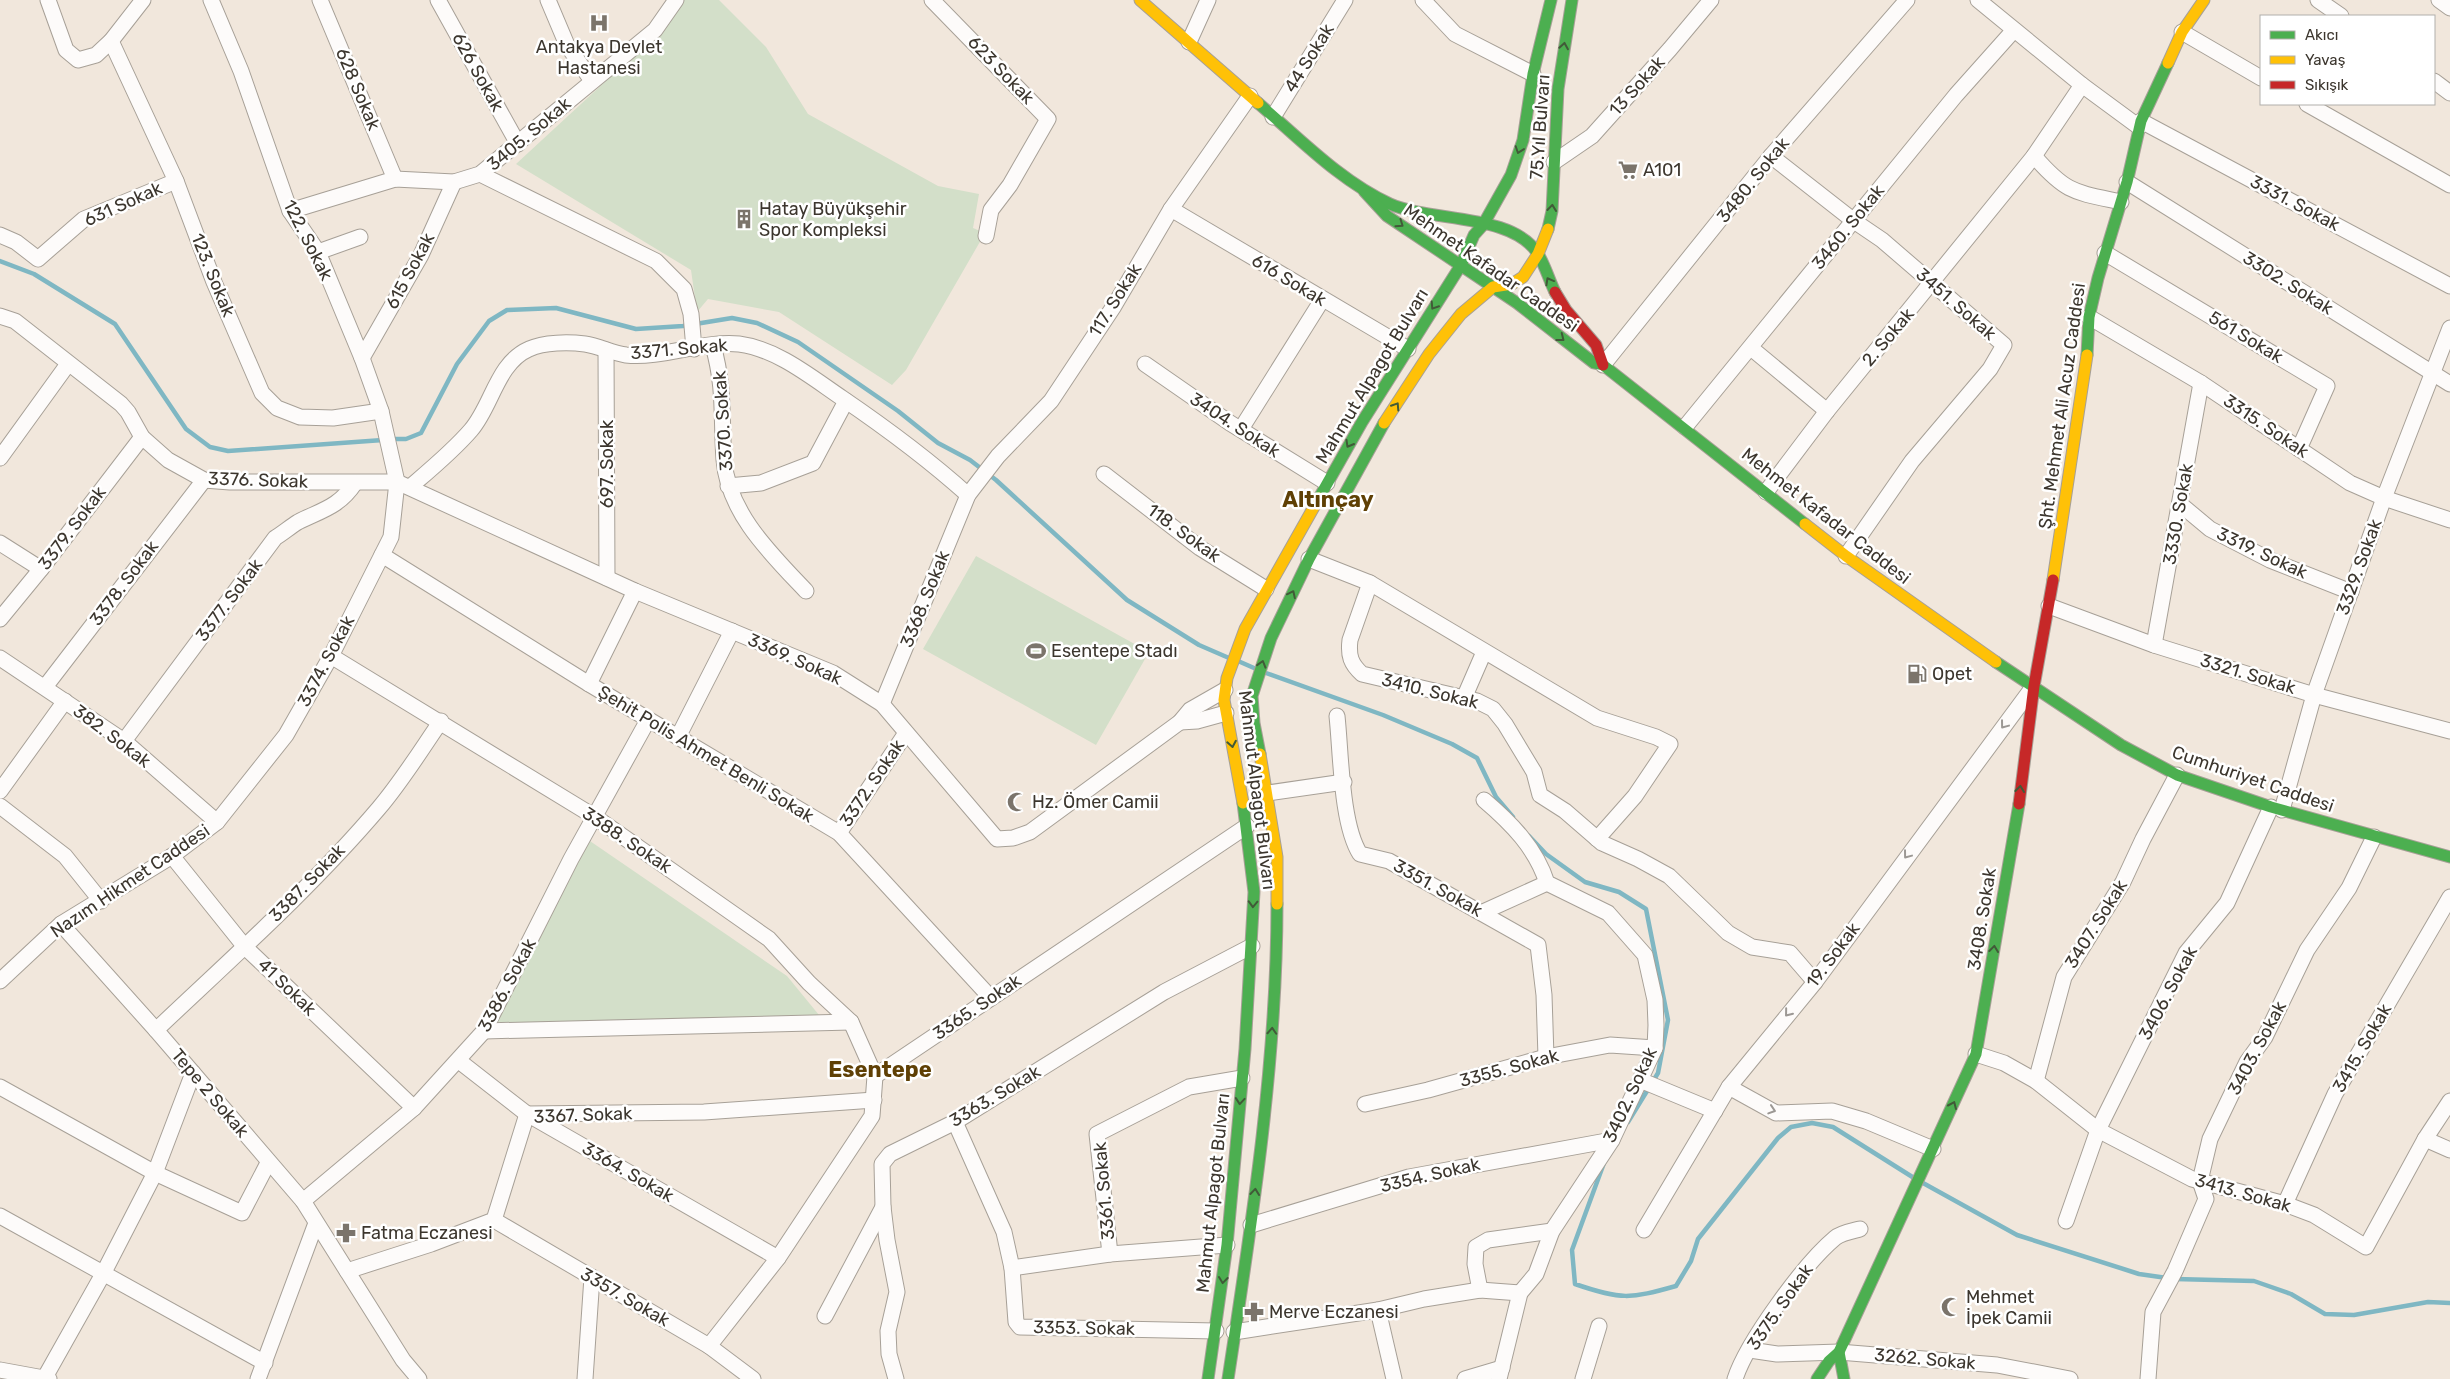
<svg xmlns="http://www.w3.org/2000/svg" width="2450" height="1379" font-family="Rubik,sans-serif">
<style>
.green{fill:#d3dfc9}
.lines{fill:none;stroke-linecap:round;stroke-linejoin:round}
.stream{stroke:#7fb7c3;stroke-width:4.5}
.street-casing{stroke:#a7a097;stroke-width:17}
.fast-casing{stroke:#a7a097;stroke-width:13}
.slow-casing{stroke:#a7a097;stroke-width:13}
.jam-casing{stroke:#a7a097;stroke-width:13}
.street{stroke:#fdfbfa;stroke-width:15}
.fast{stroke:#4caf50;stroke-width:11}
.slow{stroke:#ffc107;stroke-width:11}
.jam{stroke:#c62828;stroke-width:11}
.oneway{stroke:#415a38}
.oneway2{stroke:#9c9894}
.labels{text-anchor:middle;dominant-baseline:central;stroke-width:5;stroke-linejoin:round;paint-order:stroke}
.poi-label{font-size:18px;fill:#3c362e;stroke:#fff;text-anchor:start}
.street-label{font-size:18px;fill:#3c362e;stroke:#fff}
.district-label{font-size:22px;font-weight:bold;fill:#5f4005;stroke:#fff}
</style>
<rect width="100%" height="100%" fill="#f1e7dc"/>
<g class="green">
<polygon points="683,0 719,0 766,47 808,114 938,186 979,194 973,228 985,233 906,370 892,385 779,312 708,299 697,312 691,270 516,164 660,31"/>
<polygon points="976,556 1149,652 1096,745 923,649"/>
<polygon points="587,839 787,976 819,1015 495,1025"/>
</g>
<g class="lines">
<g class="stream">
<polyline points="0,261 34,274 115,324 186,429 210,447 228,451 383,440"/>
<polyline points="391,439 406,439 421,433 457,364 489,321 507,310 556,308 636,329 683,326 732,318 757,323 798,342 898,411 938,443 970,460 996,480 1127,600 1199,645 1229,658"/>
<polyline points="1238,661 1254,668"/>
<polyline points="1266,673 1383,715 1452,744 1477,758 1496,797 1513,817"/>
<polyline points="1529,836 1546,854 1585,882 1619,892 1646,909 1668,1020 1658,1073 1628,1122"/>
<path d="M1604 1163 1572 1250 1575 1284C1621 1300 1630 1299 1676 1286L1691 1261 1698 1239 1778 1138 1791 1127 1812 1123 1833 1127 1914 1178"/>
<polyline points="1923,1183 2017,1235 2139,1274 2167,1278"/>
<polyline points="2175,1279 2254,1281 2291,1294 2325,1314 2354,1315 2428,1302 2450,1303"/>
</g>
<defs>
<g id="street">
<polyline points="48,0 66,50 78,60 96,55 111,41 143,0"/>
<polyline points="320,0 395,179"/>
<polyline points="438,0 518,144"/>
<polyline points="548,0 567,45 592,81"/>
<polyline points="932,0 1048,119 1010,185 991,210 986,236"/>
<polyline points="1423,0 1455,34 1533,74"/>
<polyline points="1978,0 2082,85 2139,127"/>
<polyline points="2318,0 2341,16"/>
<polyline points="2439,0 2450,8"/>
<polyline points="2182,32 2261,78"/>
<polyline points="111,41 176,181 214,282 262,393 277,408 300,417 333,418 381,411"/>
<polyline points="1189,42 1208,0"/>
<polyline points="2434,81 2450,93"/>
<polyline points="2307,104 2450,185"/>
<polyline points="1273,117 1345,0"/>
<polyline points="2141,121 2450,286"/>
<polyline points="1771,156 1854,221 1882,240 2004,345 1990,369 1912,461 1846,556"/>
<path d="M2034 156C2066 193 2074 192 2121 202"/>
<polyline points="1554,162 1592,136 1670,49 1711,0"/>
<polyline points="480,174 656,261 684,289 691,314 694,349"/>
<polyline points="2127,182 2450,384"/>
<polyline points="1171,209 1408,349"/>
<polyline points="290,211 395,179 454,182 480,174 655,30 676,0"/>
<polyline points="0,235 16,242 38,259 84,219 176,181"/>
<polyline points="318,252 360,237"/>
<polyline points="2105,253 2327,386 2299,449"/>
<polyline points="0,316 15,321 121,404 128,412 142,437 168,460 204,480 230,482 397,482 635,591 833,673 882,704 997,839 1013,838 1030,832 1180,722 1190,710 1225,690"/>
<polyline points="2089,317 2201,383 2350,483 2384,498 2450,520"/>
<path d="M713 346C725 387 721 419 724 460 728 513 771 554 806 591"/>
<polyline points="1751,348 1827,411"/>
<polyline points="606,350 607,578"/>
<polyline points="362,358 421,255 454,182"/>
<polyline points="1145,364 1230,423 1327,483"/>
<polyline points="1603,365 1771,156 1907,0"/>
<polyline points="1685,427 1956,95 2014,30"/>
<polyline points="1241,429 1322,300"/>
<polyline points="0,458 68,364"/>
<polyline points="1104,474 1200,548 1266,589"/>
<polyline points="728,486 761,483 813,463 846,401"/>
<path d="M410 487C431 469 453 451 471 430 492 406 497 363 529 349 544 342 569 342 585 344 599 346 612 353 626 355 662 359 705 340 739 344 777 349 811 377 842 398 886 428 928 459 968 495"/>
<polyline points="1766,492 1827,411 2034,156 2082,85"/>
<polyline points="2180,504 2210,529 2270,560 2351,592"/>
<polyline points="0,543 41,569"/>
<polyline points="382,555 589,684 839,833 991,998"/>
<path d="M1309 559 1370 583 1350 640C1348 656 1351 664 1362 674L1477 701 1493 709 1505 724 1534 772 1540 795 1565 811 1602 843 1638 859 1669 876 1728 933 1752 947 1790 953 1815 982"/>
<polyline points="1370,583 1597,718 1656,737 1670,744 1635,796 1597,839"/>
<polyline points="2049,606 2154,645 2314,695 2450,731"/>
<polyline points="0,619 41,569 142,437"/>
<polyline points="2154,645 2201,383"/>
<polyline points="331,656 595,817 742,920 769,939 809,983 851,1022 875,1076 872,1116 778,1258 709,1346"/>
<polyline points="0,658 124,741 217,822"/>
<polyline points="589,684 635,591"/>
<polyline points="45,687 204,480"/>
<polyline points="1464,698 1484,652"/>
<polyline points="882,704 968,495 998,456 1051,401 1114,306 1171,209 1250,96"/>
<path d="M1337 716C1341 753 1341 824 1360 854L1389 861 1538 945 1544 995 1546 1057"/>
<polyline points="1180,722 1197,721 1226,713"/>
<polyline points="678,737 732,631"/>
<path d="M124 741 275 538C283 533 290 527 298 522 322 510 339 507 355 483"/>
<polyline points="0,791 65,701"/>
<polyline points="1268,793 1344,782"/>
<path d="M1484 800C1511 823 1536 848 1547 883L1608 913 1645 955 1655 1000 1656 1025 1655 1048 1612 1140 1552 1231 1536 1274 1520 1293 1499 1379"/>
<polyline points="0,806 65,856 101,901"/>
<polyline points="2282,810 2314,695 2384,498 2450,328"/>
<polyline points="839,833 906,733"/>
<polyline points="172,856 245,947 414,1108"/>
<polyline points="1483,912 1547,883"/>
<polyline points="61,924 156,1030 303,1201 403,1360 419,1379"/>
<polyline points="0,981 61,924 172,856 217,822 286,735 331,656 391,537 397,482 381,411 362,358 318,252 290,211 241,71 211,0"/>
<path d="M156 1030C232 958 311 888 379 808 402 781 421 750 441 721"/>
<polyline points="484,1031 851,1022"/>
<polyline points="1976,1054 2004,1063 2036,1081 2098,1130 2192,1179 2285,1204 2314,1215 2366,1247 2425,1139 2450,1101"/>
<polyline points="459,1061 527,1114 778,1258"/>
<polyline points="875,1076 1247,826"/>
<polyline points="1640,1080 1715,1111"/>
<polyline points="2036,1081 2064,977 2123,882 2143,839 2177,775"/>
<polyline points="0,1087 155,1173 242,1213 268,1163"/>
<polyline points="1729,1087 1776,1113 1832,1111 1866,1121 1933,1149"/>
<polyline points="1365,1104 1428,1090 1546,1057 1610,1045 1655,1048"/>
<polyline points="955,1122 1004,1232 1012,1268 1016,1322 1020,1327 1216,1331"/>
<polyline points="2425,1139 2450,1150"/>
<polyline points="303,1201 414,1108 484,1031 571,859 648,720"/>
<polyline points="2285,1204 2335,1094 2450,897"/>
<polyline points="0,1216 265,1363"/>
<polyline points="494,1220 709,1346 753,1379"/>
<polyline points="2066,1221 2098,1130 2186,953 2227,903 2271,807"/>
<polyline points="1251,1225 1409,1177 1612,1140"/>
<polyline points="1644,1230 1729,1087 1815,982 2033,687"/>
<polyline points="1110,1254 1097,1134 1189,1087 1242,1078"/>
<polyline points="1012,1268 1110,1254 1227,1245"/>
<polyline points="347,1271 431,1244 494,1220 527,1114 704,1112 874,1100"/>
<polyline points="1480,1290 1475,1264 1476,1247 1488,1240 1552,1231"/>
<polyline points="1378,1310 1394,1379"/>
<polyline points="825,1316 883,1207"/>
<polyline points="1234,1332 1378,1310 1424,1299 1480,1290 1520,1293"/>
<polyline points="1750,1350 1777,1354 1839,1352 1997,1365 2070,1379"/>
<polyline points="0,1370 49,1379"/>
<polyline points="44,1379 103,1274 155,1173 193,1073"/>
<polyline points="258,1379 316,1223"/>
<polyline points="585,1379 592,1277"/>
<polyline points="896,1379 889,1354 888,1331 897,1292 887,1240 883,1207 882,1164 890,1154 955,1122 1164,992 1252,946"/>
<polyline points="1465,1379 1502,1368"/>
<polyline points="1583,1379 1599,1326"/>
<path d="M1735 1379C1747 1342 1804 1264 1835 1238 1841 1233 1852 1231 1860 1229"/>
<polyline points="2148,1379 2153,1312 2175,1271 2206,1199 2200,1181 2210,1139 2247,1062 2265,1037 2307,950 2349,888 2374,837"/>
</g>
<g id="fast">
<path d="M1258 103C1299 138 1340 181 1390 204 1431 222 1513 213 1538 254 1545 265 1549 280 1555 292"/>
<polyline points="1364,191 1387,216 1517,303 1594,363 1603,365 1805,524"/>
<polyline points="1548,229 1552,211 1558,89 1572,0"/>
<polyline points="2087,355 2089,317 2098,278 2127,182 2141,121 2168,63"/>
<polyline points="1319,498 1362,422 1461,265 1474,235 1483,225 1511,175 1523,140 1533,74 1551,0"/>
<polyline points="1996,662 2121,745 2177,775 2271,807 2450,857"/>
<polyline points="1260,754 1254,723 1252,696 1271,638 1309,559 1384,423"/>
<polyline points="1839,1352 1844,1379"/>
<polyline points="1208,1379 1227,1245 1245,1049 1254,892 1243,803"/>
<path d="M1228 1379C1252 1222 1277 1062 1277 904"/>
<polyline points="1817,1379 1829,1361 1839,1352 1976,1054 2019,804"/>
</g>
<g id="slow">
<polyline points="1140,0 1258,103"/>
<polyline points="2168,63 2182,32 2204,0"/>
<polyline points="1384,423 1429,354 1461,314 1493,287 1512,284 1523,277 1538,254 1548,229"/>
<polyline points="1805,524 1846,556 1996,662"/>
<polyline points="2053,580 2087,355"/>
<polyline points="1260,754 1277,857 1277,904"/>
<polyline points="1243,803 1224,700 1227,678 1245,629 1319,498"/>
</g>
<g id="jam">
<polyline points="1555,292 1566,310 1596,345 1603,365"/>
<polyline points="2019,804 2034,686 2053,580"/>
</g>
</defs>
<use href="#street" class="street-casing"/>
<use href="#fast" class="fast-casing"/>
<use href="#slow" class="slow-casing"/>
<use href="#jam" class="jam-casing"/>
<use href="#street" class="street"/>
<use href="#fast" class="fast"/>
<use href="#slow" class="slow"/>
<use href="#jam" class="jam"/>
</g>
<defs><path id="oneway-chevron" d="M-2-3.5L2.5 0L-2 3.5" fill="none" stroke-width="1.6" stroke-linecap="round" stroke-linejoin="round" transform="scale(1.25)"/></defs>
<g class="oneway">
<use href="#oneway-chevron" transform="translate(1564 46) rotate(-81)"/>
<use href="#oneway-chevron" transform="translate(1519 150) rotate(109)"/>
<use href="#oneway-chevron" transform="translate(1552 208) rotate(-84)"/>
<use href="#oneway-chevron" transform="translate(1400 224) rotate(35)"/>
<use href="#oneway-chevron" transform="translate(1549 281) rotate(-119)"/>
<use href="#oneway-chevron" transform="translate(1434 306) rotate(123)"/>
<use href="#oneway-chevron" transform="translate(1561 338) rotate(38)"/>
<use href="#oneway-chevron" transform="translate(1396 406) rotate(-57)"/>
<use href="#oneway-chevron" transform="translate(1349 444) rotate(120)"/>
<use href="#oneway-chevron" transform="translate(1292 594) rotate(-64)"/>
<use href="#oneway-chevron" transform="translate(1262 664) rotate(-73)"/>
<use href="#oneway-chevron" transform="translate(1232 744) rotate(80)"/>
<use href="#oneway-chevron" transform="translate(2020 789) rotate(-83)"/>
<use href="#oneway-chevron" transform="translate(1253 904) rotate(92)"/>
<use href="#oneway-chevron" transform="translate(1994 949) rotate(-83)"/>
<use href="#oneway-chevron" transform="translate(1272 1031) rotate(-87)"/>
<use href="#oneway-chevron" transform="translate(1240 1101) rotate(95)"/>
<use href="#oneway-chevron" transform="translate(1953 1105) rotate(-66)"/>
<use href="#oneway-chevron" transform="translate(1255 1192) rotate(-84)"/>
<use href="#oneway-chevron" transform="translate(1223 1280) rotate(97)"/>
</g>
<g class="oneway2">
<use href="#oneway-chevron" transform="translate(2004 725) rotate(127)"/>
<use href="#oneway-chevron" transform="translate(1907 855) rotate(127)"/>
<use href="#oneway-chevron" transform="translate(1788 1013) rotate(129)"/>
<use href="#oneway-chevron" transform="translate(1772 1110) rotate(18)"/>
</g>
<defs>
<symbol id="hospital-bare" viewBox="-9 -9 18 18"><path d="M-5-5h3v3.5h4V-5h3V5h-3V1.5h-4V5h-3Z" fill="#7b746b" stroke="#fff" stroke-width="2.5" paint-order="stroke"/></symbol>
<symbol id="supermarket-bare" viewBox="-9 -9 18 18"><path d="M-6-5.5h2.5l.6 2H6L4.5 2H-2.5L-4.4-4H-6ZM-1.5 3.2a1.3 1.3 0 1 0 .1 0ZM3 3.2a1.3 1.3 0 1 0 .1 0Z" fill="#7b746b" stroke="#fff" stroke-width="2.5" paint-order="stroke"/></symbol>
<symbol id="building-bare" viewBox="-9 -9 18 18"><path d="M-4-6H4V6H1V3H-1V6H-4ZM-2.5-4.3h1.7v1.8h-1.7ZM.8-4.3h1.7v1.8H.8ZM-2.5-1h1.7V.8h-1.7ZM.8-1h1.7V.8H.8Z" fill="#7b746b" stroke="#fff" stroke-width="2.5" paint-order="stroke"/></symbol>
<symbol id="stadium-bare" viewBox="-9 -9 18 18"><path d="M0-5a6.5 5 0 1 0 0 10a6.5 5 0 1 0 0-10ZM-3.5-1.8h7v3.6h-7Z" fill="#7b746b" stroke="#fff" stroke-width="2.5" paint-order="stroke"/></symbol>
<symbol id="fuel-bare" viewBox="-9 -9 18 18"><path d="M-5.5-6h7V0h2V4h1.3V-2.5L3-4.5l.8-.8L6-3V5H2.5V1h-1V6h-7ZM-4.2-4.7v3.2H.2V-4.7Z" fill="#7b746b" stroke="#fff" stroke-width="2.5" paint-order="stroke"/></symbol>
<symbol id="mosque-bare" viewBox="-9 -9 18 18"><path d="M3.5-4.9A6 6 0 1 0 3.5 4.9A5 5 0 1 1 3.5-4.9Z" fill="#7b746b" stroke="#fff" stroke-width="2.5" paint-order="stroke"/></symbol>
<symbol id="pharmacy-bare" viewBox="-9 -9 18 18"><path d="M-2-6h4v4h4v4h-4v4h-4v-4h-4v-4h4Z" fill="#7b746b" stroke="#fff" stroke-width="2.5" paint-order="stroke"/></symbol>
</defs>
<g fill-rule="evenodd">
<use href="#hospital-bare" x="585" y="9" width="28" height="28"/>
<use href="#supermarket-bare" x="1614" y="156" width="28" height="28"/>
<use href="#building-bare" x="730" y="205" width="28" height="28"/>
<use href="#stadium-bare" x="1022" y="637" width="28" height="28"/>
<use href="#fuel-bare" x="1903" y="660" width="28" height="28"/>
<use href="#mosque-bare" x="1003" y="788" width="28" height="28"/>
<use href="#pharmacy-bare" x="332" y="1219" width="28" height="28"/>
<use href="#mosque-bare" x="1937" y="1293" width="28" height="28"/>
<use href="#pharmacy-bare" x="1240" y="1298" width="28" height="28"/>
</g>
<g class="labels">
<g class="poi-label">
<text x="599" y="47" text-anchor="middle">Antakya Devlet<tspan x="599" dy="21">Hastanesi</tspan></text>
<text x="1643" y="170">A101</text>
<text x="759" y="209">Hatay Büyükşehir<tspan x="759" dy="21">Spor Kompleksi</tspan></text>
<text x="1051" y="651">Esentepe Stadı</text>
<text x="1932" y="674">Opet</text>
<text x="1032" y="802">Hz. Ömer Camii</text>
<text x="361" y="1233">Fatma Eczanesi</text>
<text x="1966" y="1297">Mehmet<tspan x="1966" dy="21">İpek Camii</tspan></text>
<text x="1269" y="1312">Merve Eczanesi</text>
</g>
<g class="street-label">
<text transform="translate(1309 58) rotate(-58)">44 Sokak</text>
<text transform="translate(1001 70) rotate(46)">623 Sokak</text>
<text transform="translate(478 72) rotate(61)">626 Sokak</text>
<text transform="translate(1637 86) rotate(-48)">13 Sokak</text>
<text transform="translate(358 89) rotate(67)">628 Sokak</text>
<text transform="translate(1540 127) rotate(-86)">75.Yıl Bulvarı</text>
<text transform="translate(529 134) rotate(-40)">3405. Sokak</text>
<text transform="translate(1753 180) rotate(-51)">3480. Sokak</text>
<text transform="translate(2295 203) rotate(28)">3331. Sokak</text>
<text transform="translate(123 204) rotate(-24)">631 Sokak</text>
<text transform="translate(1848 227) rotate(-51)">3460. Sokak</text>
<text transform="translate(308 240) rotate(63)">122. Sokak</text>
<text transform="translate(1491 268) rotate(35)">Mehmet Kafadar Caddesi</text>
<text transform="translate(410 271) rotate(-62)">615 Sokak</text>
<text transform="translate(213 275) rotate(68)">123. Sokak</text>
<text transform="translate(1289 280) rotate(31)">616 Sokak</text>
<text transform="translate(2288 283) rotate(32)">3302. Sokak</text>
<text transform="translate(1115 300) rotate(-58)">117. Sokak</text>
<text transform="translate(1956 304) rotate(41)">3451. Sokak</text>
<text transform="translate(1888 337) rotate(-50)">2. Sokak</text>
<text transform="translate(2246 337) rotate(31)">561 Sokak</text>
<text transform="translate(679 349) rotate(-5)">3371. Sokak</text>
<text transform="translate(1372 376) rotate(-59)">Mahmut Alpagot Bulvarı</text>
<text transform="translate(2062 406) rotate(-82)">Şht. Mehmet Ali Acuz Caddesi</text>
<text transform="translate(723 421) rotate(-94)">3370. Sokak</text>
<text transform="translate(1235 425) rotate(33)">3404. Sokak</text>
<text transform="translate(2266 426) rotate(34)">3315. Sokak</text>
<text transform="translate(607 464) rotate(-90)">697. Sokak</text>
<text transform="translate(258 480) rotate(2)">3376. Sokak</text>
<text transform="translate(2178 514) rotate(-80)">3330. Sokak</text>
<text transform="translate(1826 516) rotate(38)">Mehmet Kafadar Caddesi</text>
<text transform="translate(72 528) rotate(-53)">3379. Sokak</text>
<text transform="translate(1184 533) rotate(36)">118. Sokak</text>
<text transform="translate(2262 553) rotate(25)">3319. Sokak</text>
<text transform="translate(2359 567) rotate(-70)">3329. Sokak</text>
<text transform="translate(124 583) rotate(-53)">3378. Sokak</text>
<text transform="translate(925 599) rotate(-68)">3368. Sokak</text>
<text transform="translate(229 600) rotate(-53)">3377. Sokak</text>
<text transform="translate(795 659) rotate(24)">3369. Sokak</text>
<text transform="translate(326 661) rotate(-62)">3374. Sokak</text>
<text transform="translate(2248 674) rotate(17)">3321. Sokak</text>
<text transform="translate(1430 691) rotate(14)">3410. Sokak</text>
<text transform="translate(112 736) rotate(37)">382. Sokak</text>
<text transform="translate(706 754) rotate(31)">Şehit Polis Ahmet Benli Sokak</text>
<text transform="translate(2253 779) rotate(19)">Cumhuriyet Caddesi</text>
<text transform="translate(872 783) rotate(-56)">3372. Sokak</text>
<text transform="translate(1257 790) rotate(83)">Mahmut Alpagot Bulvarı</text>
<text transform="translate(627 840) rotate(34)">3388. Sokak</text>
<text transform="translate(130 881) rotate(-34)">Nazım Hikmet Caddesi</text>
<text transform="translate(307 883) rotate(-46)">3387. Sokak</text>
<text transform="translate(1438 888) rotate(29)">3351. Sokak</text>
<text transform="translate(1982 919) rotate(-81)">3408. Sokak</text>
<text transform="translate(2096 924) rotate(-58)">3407. Sokak</text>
<text transform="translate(1833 955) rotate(-53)">19. Sokak</text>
<text transform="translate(507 985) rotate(-62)">3386. Sokak</text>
<text transform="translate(287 987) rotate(44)">41 Sokak</text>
<text transform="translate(2168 993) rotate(-62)">3406. Sokak</text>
<text transform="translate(977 1007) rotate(-34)">3365. Sokak</text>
<text transform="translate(2257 1048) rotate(-62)">3403. Sokak</text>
<text transform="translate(2362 1048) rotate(-60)">3415. Sokak</text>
<text transform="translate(1509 1068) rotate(-15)">3355. Sokak</text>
<text transform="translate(210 1093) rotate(50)">Tepe 2 Sokak</text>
<text transform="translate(1630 1095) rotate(-65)">3402. Sokak</text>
<text transform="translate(995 1096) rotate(-31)">3363. Sokak</text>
<text transform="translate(583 1115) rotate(-2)">3367. Sokak</text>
<text transform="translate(628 1172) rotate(30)">3364. Sokak</text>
<text transform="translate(1430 1175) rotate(-13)">3354. Sokak</text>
<text transform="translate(1104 1191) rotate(-95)">3361. Sokak</text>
<text transform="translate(1213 1193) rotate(-84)">Mahmut Alpagot Bulvarı</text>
<text transform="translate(2243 1193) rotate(16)">3413. Sokak</text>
<text transform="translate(625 1297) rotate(30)">3357. Sokak</text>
<text transform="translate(1780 1307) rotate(-55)">3375. Sokak</text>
<text transform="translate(1084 1328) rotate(1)">3353. Sokak</text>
<text transform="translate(1925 1359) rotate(5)">3262. Sokak</text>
</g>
<g class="district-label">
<text x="1328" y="499">Altınçay</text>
<text x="880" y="1069">Esentepe</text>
</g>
</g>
<rect x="2260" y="15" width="175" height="90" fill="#ffffff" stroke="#b1afab"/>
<rect x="2270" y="31" width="25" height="8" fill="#4caf50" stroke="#b1afab"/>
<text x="2305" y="40" font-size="15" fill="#3c362e">Akıcı</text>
<rect x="2270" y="56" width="25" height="8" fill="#ffc107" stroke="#b1afab"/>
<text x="2305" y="65" font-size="15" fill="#3c362e">Yavaş</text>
<rect x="2270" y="81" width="25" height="8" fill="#c62828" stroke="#b1afab"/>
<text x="2305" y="90" font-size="15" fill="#3c362e">Sıkışık</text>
</svg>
